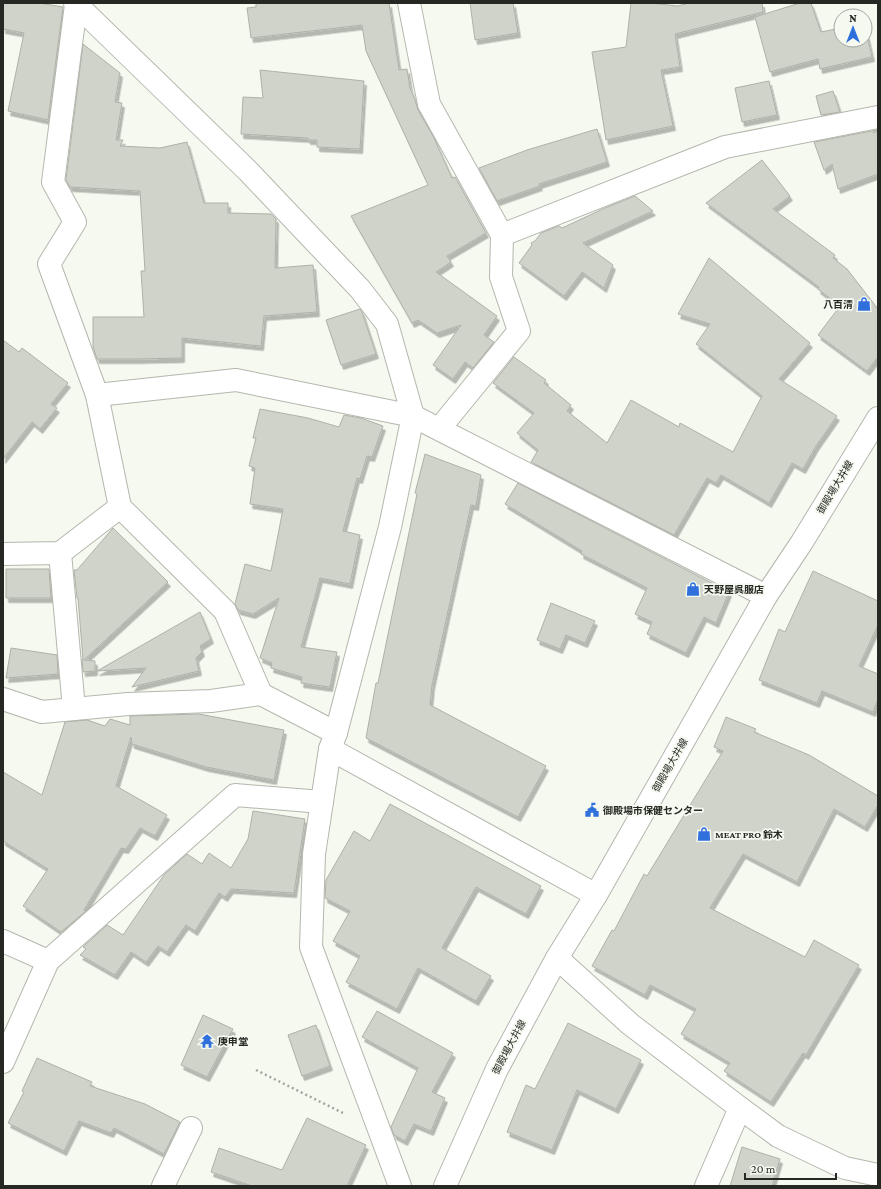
<svg xmlns="http://www.w3.org/2000/svg" width="881" height="1189" font-family="'Crimson Pro','Noto Sans JP',serif">
<style>
.building{fill:#d0d3ca;stroke:#aeb1a8;filter:url(#shadow)}
.lines{fill:none;stroke-linecap:round;stroke-linejoin:round}
.minor-casing{stroke:#b4b7ae;stroke-width:24}
.major-casing{stroke:#b4b7ae;stroke-width:24}
.path{stroke:#a2a69e;stroke-width:2.5;stroke-dasharray:2 3;stroke-linecap:butt}
.minor{stroke:#fff;stroke-width:22}
.major{stroke:#fff;stroke-width:22}
.labels{text-anchor:middle;dominant-baseline:central;stroke-width:3.5;stroke-linejoin:round;paint-order:stroke}
.poi-label{font-size:10px;font-weight:bold;fill:#262824;stroke:#f5f9ef;text-anchor:start}
.street-label{font-size:10px;fill:#262824;stroke:#f5f9ef}
</style>
<defs>
<filter id="shadow"><feDropShadow dx="2.5" dy="4.5" stdDeviation="0" flood-color="#0004"/></filter>
</defs>
<rect width="100%" height="100%" fill="#f5f9ef"/>
<g class="building">
<polygon points="3,3 39,3 63,7 48,120 8,111 24,33 3,29"/>
<polygon points="256,3 389,3 399,70 407,69 410,88 415,100 418,110 433,136 452,178 455,177 486,233 447,256 451,262 436,272 497,316 484,335 494,342 473,368 465,362 453,379 433,365 461,325 437,333 418,320 412,323 351,216 428,185 366,51 362,25 251,38 247,8 256,7"/>
<polygon points="470,3 513,3 518,33 475,40"/>
<polygon points="631,3 650,3 678,6 689,3 762,3 763,12 675,34 680,67 661,70 673,126 606,140 592,52 626,47"/>
<polygon points="800,3 811,3 821,32 841,28 841,40 865,40 865,27 872,57 820,69 818,59 770,72 755,17"/>
<polygon points="83,44 120,73 115,102 122,103 116,140 123,140 120,146 160,148 187,142 204,203 228,203 228,213 271,214 276,219 275,268 313,265 317,312 264,316 261,346 182,338 182,358 137,359 97,359 93,347 93,317 144,317 141,271 145,271 140,191 70,187 66,180"/>
<polygon points="260,70 364,81 360,149 317,147 317,140 308,140 308,138 241,134 243,97 263,98"/>
<polygon points="769,81 777,115 742,122 735,88"/>
<polygon points="833,91 840,112 821,115 816,96"/>
<polygon points="597,129 607,162 539,184 540,186 497,201 479,168 527,150"/>
<polygon points="877,130 873,133 878,131 878,174 838,189 832,164 824,170 814,142"/>
<polygon points="762,160 790,196 773,209 835,255 833,258 847,269 878,309 878,357 867,371 818,335 840,306 818,289 819,287 706,203"/>
<polygon points="635,196 653,211 583,243 613,265 604,288 582,272 564,296 519,263 532,245 531,243 535,241 541,233 559,226 562,228 605,208"/>
<polygon points="709,258 810,343 779,379 837,416 816,446 803,469 792,463 769,503 721,475 716,483 707,478 674,535 531,462 538,450 517,433 534,413 493,383 514,357 546,380 544,383 571,405 567,411 607,443 631,400 679,427 680,423 733,452 762,396 696,344 710,324 678,314"/>
<polygon points="360,309 362,312 376,354 341,365 326,320"/>
<polygon points="3,340 19,352 22,348 68,383 51,404 57,408 40,429 32,422 3,459"/>
<polygon points="260,409 308,418 339,427 344,415 361,418 383,426 372,457 367,456 360,479 357,478 343,531 360,535 350,584 320,578 301,647 337,652 330,687 301,683 302,677 271,668 272,663 260,658 279,598 253,614 238,610 235,604 245,564 271,571 283,509 250,504 255,468 249,466 256,438 253,438"/>
<polygon points="425,454 481,475 476,506 471,505 432,685 430,705 546,766 518,817 366,738 376,683 378,683 417,494 415,493"/>
<polygon points="518,483 729,592 716,623 704,617 686,653 647,634 652,622 635,614 647,588 581,554 582,551 505,504"/>
<polygon points="113,528 168,582 84,660 95,661 95,671 83,672 82,659 83,660 78,598 77,598 74,570 77,570"/>
<polygon points="6,569 49,569 51,598 6,598"/>
<polygon points="813,571 878,601 878,625 859,666 878,674 878,699 873,712 822,691 817,703 759,680 779,629 785,632"/>
<polygon points="551,603 595,621 585,643 566,635 560,649 537,640"/>
<polygon points="200,612 211,639 200,646 202,652 196,658 199,671 132,687 146,668 97,671"/>
<polygon points="11,648 57,655 58,674 6,678"/>
<polygon points="199,714 284,730 274,780 206,767 132,744 131,737 116,786 167,815 155,836 140,828 126,849 121,848 84,910 86,911 61,932 23,906 48,869 3,841 3,772 42,795 65,722 87,720 105,726 110,719 130,725 130,716"/>
<polygon points="726,717 756,729 754,732 809,755 878,796 878,805 865,827 834,809 797,882 743,854 710,908 805,957 814,940 859,965 806,1055 803,1053 771,1102 724,1071 730,1063 681,1034 696,1009 650,985 645,995 592,966 612,930 614,931 644,874 647,876 723,751 714,747"/>
<polygon points="390,804 541,886 526,914 476,887 442,948 491,976 476,1001 418,968 397,1009 346,982 360,956 333,941 350,911 325,898 326,880 354,831 370,841"/>
<polygon points="253,811 305,819 294,893 231,889 225,897 219,893 195,931 186,925 167,952 158,946 146,962 131,952 115,975 80,955 86,949 83,947 107,925 123,935 164,875 187,854 202,864 209,853 231,868 248,839"/>
<polygon points="377,1011 453,1053 432,1092 445,1098 431,1131 414,1124 405,1141 394,1135 391,1127 418,1068 362,1037"/>
<polygon points="203,1015 233,1029 207,1077 181,1065"/>
<polygon points="568,1023 641,1060 616,1109 577,1090 552,1150 507,1132 526,1085 535,1089"/>
<polygon points="316,1025 330,1066 302,1076 288,1035"/>
<polygon points="37,1058 92,1082 90,1086 145,1104 180,1122 164,1154 114,1128 111,1133 79,1121 64,1151 8,1123 24,1092 22,1091"/>
<polygon points="307,1118 366,1145 347,1186 252,1186 211,1172 219,1148 282,1170"/>
<polygon points="742,1147 780,1159 772,1186 730,1186"/>
</g>
<g class="lines">
<defs>
<g id="minor">
<polyline points="75,3 248,171 360,289 387,324 413,416 390,527 336,733 330,749 314,854 311,947 400,1186"/>
<polyline points="409,3 429,104 502,235 725,147 878,117"/>
<polyline points="97,395 236,380 413,416 766,596"/>
<polyline points="439,429 519,331 501,277 502,235"/>
<polyline points="120,507 225,611 261,694"/>
<polyline points="60,553 74,709"/>
<polyline points="3,554 60,553 120,507 97,395 49,264 75,222 53,182 76,5"/>
<polyline points="3,699 42,712 128,704 211,701 261,694 336,733"/>
<polyline points="330,749 596,895"/>
<polyline points="3,941 48,961"/>
<polyline points="557,958 630,1024 740,1108 778,1136 845,1168 878,1175"/>
<polyline points="3,1062 48,961 235,795 322,802"/>
<polyline points="163,1186 191,1128"/>
<polyline points="706,1186 740,1108"/>
</g>
<polyline id="major" points="445,1186 497,1069 557,958 596,895 766,596 802,542 878,418"/>
</defs>
<use href="#minor" class="minor-casing"/>
<use href="#major" class="major-casing"/>
<polyline class="path" points="256,1070 343,1113"/>
<use href="#minor" class="minor"/>
<use href="#major" class="major"/>
</g>
<defs>
<symbol id="shop-bare" viewBox="-9 -9 18 18"><path d="M-5-2.5h2.3a2.7 3.5 0 0 1 5.4 0H5L5.5 6h-11ZM-1.5-2.5h3a1.5 2.3 0 0 0-3 0Z" fill="#2f70dd" stroke="#f5f9ef" stroke-width="2.5" paint-order="stroke"/></symbol>
<symbol id="civic-bare" viewBox="-9 -9 18 18"><path d="M-.6-6.5H3V-4.5H.6V-3L4-1V1h2V6H-6V1h2V-1L-.6-3ZM-1.2 2.5V6h2.4V2.5Z" fill="#2f70dd" stroke="#f5f9ef" stroke-width="2.5" paint-order="stroke"/></symbol>
<symbol id="temple-bare" viewBox="-9 -9 18 18"><path d="M0-6L5-2H3V0L6.5 2.5H4V6H1.5V3h-3V6H-4V2.5H-6.5L-3 0V-2H-5Z" fill="#2f70dd" stroke="#f5f9ef" stroke-width="2.5" paint-order="stroke"/></symbol>
</defs>
<g fill-rule="evenodd">
<use href="#shop-bare" x="854" y="294" width="20" height="20"/>
<use href="#shop-bare" x="683" y="579" width="20" height="20"/>
<use href="#civic-bare" x="582" y="800" width="20" height="20"/>
<use href="#shop-bare" x="694" y="824" width="20" height="20"/>
<use href="#temple-bare" x="197" y="1031" width="20" height="20"/>
</g>
<g class="labels">
<g class="poi-label">
<text x="853" y="304" text-anchor="end">八百清</text>
<text x="704" y="589">天野屋呉服店</text>
<text x="603" y="810">御殿場市保健センター</text>
<text x="715" y="834">MEAT PRO 鈴木</text>
<text x="218" y="1041">庚申堂</text>
</g>
<g class="street-label">
<text transform="translate(835 487) rotate(-59)">御殿場大井線</text>
<text transform="translate(670 765) rotate(-60)">御殿場大井線</text>
<text transform="translate(509 1047) rotate(-62)">御殿場大井線</text>
</g>
</g>
<rect width="881" height="1189" fill="none" stroke="#262824" stroke-width="8"/>
<g transform="translate(853 28)"><circle r="19" fill="#f5f9ef" stroke="#a2a59e"/>
<path d="M0-3L7 15L0 10L-7 15Z" fill="#2f70dd"/>
<text y="-6" font-size="11" font-weight="bold" text-anchor="middle" fill="#262824">N</text>
</g>
<path d="M745 1173v6h91v-6" fill="none" stroke="#262824" stroke-width="2"/>
<text x="751" y="1173" font-size="12" fill="#262824" stroke="#f5f9ef" stroke-width="3" paint-order="stroke">20 m</text>
</svg>
